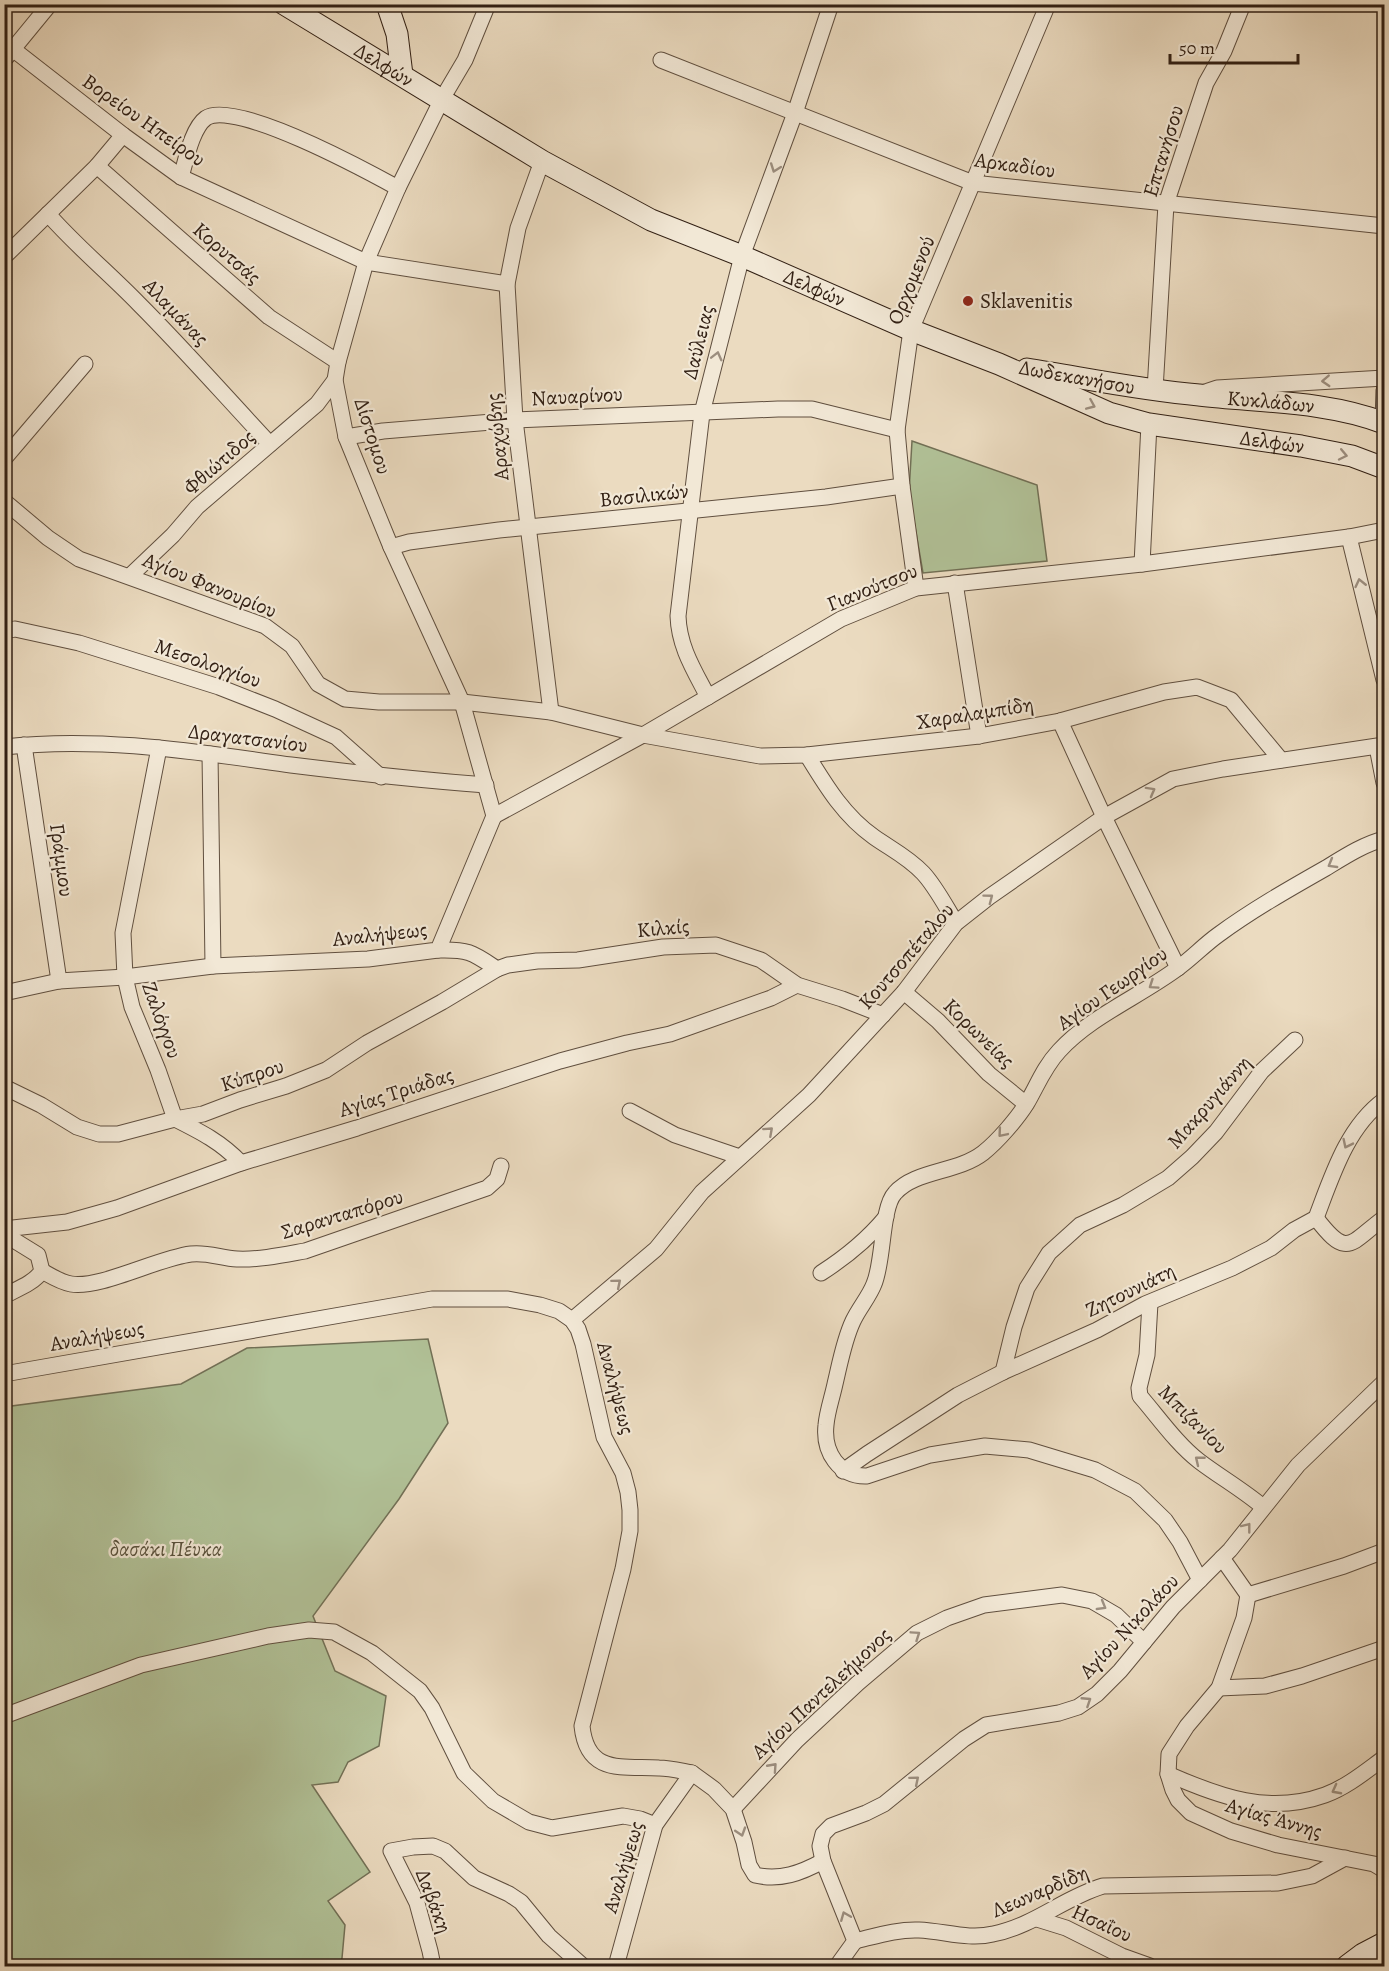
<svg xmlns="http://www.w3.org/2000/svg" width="1389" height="1971" font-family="Alegreya,serif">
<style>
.green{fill:#b1c197;stroke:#727056;stroke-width:1.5}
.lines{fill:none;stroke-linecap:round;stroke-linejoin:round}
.street-casing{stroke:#604f3f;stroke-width:17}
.secondary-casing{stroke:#322014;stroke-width:23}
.street{stroke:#f2e8d6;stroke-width:15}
.secondary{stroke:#f2e8d6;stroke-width:21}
.oneway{stroke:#9c8e7f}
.poi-dot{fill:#8f2418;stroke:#f2e8d6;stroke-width:2}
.labels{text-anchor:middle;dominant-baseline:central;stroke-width:4.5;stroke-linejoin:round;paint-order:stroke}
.street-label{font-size:21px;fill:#322014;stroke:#f2e8d6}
.poi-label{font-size:21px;fill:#322014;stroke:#f2e8d6;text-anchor:start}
.park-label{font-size:21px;font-style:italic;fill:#58503b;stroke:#f2e8d6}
</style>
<rect width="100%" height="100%" fill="#ebdbc0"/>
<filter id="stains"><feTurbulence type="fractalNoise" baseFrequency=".00333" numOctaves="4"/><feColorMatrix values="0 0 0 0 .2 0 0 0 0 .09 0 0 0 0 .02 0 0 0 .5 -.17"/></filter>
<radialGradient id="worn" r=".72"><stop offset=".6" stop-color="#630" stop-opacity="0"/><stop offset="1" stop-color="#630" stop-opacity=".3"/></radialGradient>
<g class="green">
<polygon points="912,441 1037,485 1047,561 923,573 909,492"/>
<polygon points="428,1339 448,1423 399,1499 313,1616 335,1671 386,1696 379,1746 348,1762 338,1782 312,1785 370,1872 328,1901 345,1925 342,1958 339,1966 5,1966 4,1407 181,1384 247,1348"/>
</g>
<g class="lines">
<defs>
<g id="street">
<polyline points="488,4 465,60 442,99 398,188 366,262 338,362 335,380 346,437 391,547 462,702 494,816"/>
<polyline points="4,45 14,50 123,135 181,177 366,262 507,284"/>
<polyline points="4,60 50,4"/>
<polyline points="661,60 973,183 1384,226"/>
<polyline points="542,161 518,228 507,284 515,420 551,712"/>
<polyline points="97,166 269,317 338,362"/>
<path d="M181 177C186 160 192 128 206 118 235 99 367 171 398 188"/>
<path d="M48 214C76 246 109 273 139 304 184 349 226 397 270 444"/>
<polyline points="4,257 97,166 123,135"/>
<polyline points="1155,390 1166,204 1206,83 1224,51 1243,4"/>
<polyline points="1205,392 1217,388 1384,378"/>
<polyline points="1383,422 1384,390"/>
<polyline points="346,437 383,431 515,420 778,409 812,409 897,430"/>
<polyline points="4,459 85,364"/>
<polyline points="4,501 48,538 79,559 265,626 292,646 318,684 345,699 379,702 462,702 551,712 643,735 760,756 807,755 979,736 1060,721 1164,692 1197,687 1231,700 1281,760"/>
<polyline points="1349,537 1384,680"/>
<polyline points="391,547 409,542 499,530 826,497 902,486"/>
<polyline points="1142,564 1149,424"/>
<polyline points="130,576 173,535 197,507 317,404 335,380"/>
<polyline points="955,583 979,736"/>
<polyline points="916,588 902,486 897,430 911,330 1048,4"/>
<polyline points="4,631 15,629 79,643 219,687 275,709 336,737 381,777"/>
<path d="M708 697C694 670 679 647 678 616L702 413 742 256 795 113 831 4"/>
<polyline points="1060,721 1104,817 1178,968"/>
<polyline points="24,745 59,981"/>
<path d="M4 747C101 736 196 752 291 765 356 773 421 780 486 785"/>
<polyline points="1377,747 1384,783"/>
<path d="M159 748 123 933 125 977 132 1007 158 1070 175 1119C201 1132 221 1142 241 1163"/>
<polyline points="210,754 213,966"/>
<path d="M807 755C826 786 844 816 874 837 891 849 908 857 923 873 936 887 946 907 956 923"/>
<polyline points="494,816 643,735 841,619 916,588 1142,564 1349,537 1384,530"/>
<path d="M438 950C469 949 473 953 497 969L508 965 537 961 578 960 663 947 716 945 761 960 797 985 842 999 883 1015"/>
<polyline points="904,992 938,1021 989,1074 1026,1104"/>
<polyline points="4,993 59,981 125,977 213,966 368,959 438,950 494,816"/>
<polyline points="4,1087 41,1105 77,1127 99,1134 118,1134 175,1119 203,1114 240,1100 286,1086 326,1070 367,1043 442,1002 497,969"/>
<polyline points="630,1111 675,1135 740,1157"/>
<path d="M1316 1218C1348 1260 1350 1243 1384 1218"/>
<polyline points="4,1229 67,1222 117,1208 241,1163 357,1128 560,1061 627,1043 670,1034 771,998 797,985"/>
<path d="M4 1234 38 1255 42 1271C34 1283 17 1289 4 1296"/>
<path d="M42 1271C51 1276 60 1282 71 1284 100 1289 158 1258 191 1254 207 1252 221 1258 237 1259 260 1260 283 1255 305 1251L487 1188 497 1179 501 1166"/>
<path d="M821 1273C846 1257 867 1240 886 1217"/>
<path d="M1150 1303 1147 1355 1139 1388 1140 1396C1159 1418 1177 1444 1199 1461 1220 1477 1243 1490 1263 1507"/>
<polyline points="572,1320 656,1249 702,1192 809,1095 904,992 956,923 989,897 1104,817 1173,779 1223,769 1384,745"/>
<polyline points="1003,1372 1014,1327 1027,1288 1049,1253 1080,1225 1123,1205 1168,1178 1192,1157 1216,1132 1262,1071 1295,1040"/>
<path d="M4 1374 432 1299H508L540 1305 559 1311 572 1320 578 1329 583 1344 604 1437 623 1473 628 1492 630 1510V1531L623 1569 582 1726C587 1775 622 1766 659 1768 670 1768 681 1771 692 1773L655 1825 616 1966"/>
<path d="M843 1471 867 1454 958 1395 1003 1372 1097 1330 1145 1304 1232 1268 1271 1248 1294 1230 1316 1218C1332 1176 1347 1127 1384 1100"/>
<polyline points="1222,1558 1248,1595 1244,1618 1219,1688 1187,1726 1169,1754 1168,1774 1173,1790 1178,1800 1191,1813 1231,1831 1278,1845 1374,1864 1384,1870"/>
<path d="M1200 1580 1180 1542 1165 1520 1135 1491 1095 1470 1029 1450 985 1446 930 1455 867 1476C839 1477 823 1452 826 1425 827 1412 832 1398 835 1384 840 1363 844 1340 853 1321 859 1308 869 1297 874 1284 884 1261 881 1208 895 1193 915 1170 957 1173 983 1153 998 1141 1017 1119 1027 1103 1037 1086 1044 1067 1059 1051 1091 1016 1139 997 1178 968 1192 958 1204 945 1218 935 1252 910 1289 889 1326 868 1344 857 1364 844 1384 839"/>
<polyline points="1248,1595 1344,1566 1384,1551"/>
<polyline points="1219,1688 1265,1686 1302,1676 1384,1648"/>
<polyline points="4,1716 141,1665 268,1636 309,1630 334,1632 372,1653 420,1691 432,1708 464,1773 493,1801 529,1822 552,1828 623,1816 640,1819 655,1825"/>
<path d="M692 1773 714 1789 733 1809 744 1842 749 1865 755 1875C780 1881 801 1873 823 1861"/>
<path d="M1168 1774C1220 1797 1269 1815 1325 1795 1347 1787 1366 1771 1384 1758"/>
<polyline points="733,1809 797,1740 858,1683 917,1633 947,1618 984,1605 1062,1595 1092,1601 1116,1615 1144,1642"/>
<polyline points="1037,1919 1066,1928 1122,1956 1150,1966"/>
<path d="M855 1941C876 1936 898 1929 919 1930 944 1931 969 1940 993 1934 1034 1926 1065 1897 1103 1886L1278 1883 1312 1876 1345 1858"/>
<polyline points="433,1966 430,1951 417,1903 391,1851 413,1847 433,1846 445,1851 474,1878 509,1894 521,1902 549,1936 583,1966"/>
<polyline points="837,1966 855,1941 823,1861 820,1846 823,1834 831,1826 866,1813 884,1804 964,1739 986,1725 1059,1713 1078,1707 1097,1694 1120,1671 1173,1607 1230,1550 1298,1465 1384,1382"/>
</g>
<g id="secondary">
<path id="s1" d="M284 4 542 161 651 220 742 256 911 330 999 364 1109 413 1149 424 1301 446 1352 456 1384 468"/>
<polyline points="387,4 397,34 402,75"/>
<path id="s2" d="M1027 369C1084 378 1141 390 1199 395 1259 402 1328 401 1384 423"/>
<polyline points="1347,1966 1363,1954 1384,1943"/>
</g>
</defs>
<use href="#street" class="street-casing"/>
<use href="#secondary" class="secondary-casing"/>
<use href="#street" class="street"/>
<use href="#secondary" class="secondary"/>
</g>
<defs><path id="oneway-chevron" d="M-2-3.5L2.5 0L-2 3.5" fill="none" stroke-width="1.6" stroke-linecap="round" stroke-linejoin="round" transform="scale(1.5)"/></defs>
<g class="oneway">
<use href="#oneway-chevron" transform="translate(775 168) rotate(110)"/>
<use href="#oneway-chevron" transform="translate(717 356) rotate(-76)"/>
<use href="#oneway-chevron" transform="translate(1326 381) rotate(177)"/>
<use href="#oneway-chevron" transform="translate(1091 405) rotate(23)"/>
<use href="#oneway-chevron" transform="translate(1343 455) rotate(12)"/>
<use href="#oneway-chevron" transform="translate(1360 583) rotate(-103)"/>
<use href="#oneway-chevron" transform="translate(1151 791) rotate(-29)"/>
<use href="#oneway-chevron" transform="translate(1332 864) rotate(150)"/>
<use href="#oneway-chevron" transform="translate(989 898) rotate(-37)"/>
<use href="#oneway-chevron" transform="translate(1153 985) rotate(146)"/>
<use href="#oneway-chevron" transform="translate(769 1131) rotate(-42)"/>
<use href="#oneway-chevron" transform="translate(1002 1133) rotate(130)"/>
<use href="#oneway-chevron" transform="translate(1347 1144) rotate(116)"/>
<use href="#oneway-chevron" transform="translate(617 1283) rotate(-40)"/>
<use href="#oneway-chevron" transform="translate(1199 1460) rotate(-141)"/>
<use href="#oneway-chevron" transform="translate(1247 1527) rotate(-52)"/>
<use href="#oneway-chevron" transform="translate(1102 1606) rotate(30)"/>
<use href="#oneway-chevron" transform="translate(916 1635) rotate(-34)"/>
<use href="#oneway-chevron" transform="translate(1087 1701) rotate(-33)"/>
<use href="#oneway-chevron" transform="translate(773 1767) rotate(-48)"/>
<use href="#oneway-chevron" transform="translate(915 1780) rotate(-40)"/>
<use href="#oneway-chevron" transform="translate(1336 1790) rotate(152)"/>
<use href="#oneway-chevron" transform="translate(741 1832) rotate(72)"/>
<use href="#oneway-chevron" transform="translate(845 1916) rotate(-112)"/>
</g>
<circle class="poi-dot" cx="968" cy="301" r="6"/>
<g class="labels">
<g class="street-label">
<text stroke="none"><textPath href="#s1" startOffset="117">Δελφών</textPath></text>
<text transform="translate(144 120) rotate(35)">Βορείου Ηπείρου</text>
<text transform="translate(1163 151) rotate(-73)">Επτανήσου</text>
<text transform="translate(1015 165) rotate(8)">Αρκαδίου</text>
<text transform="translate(227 253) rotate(41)">Κορυτσάς</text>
<text transform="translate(911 280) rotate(-68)">Ορχομενού</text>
<text stroke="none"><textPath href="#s1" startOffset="603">Δελφών</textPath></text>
<text transform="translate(176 312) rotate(46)">Αλαμάνας</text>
<text transform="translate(698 342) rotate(-76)">Δαύλειας</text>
<text transform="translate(1077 377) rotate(10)">Δωδεκανήσου</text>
<text transform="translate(577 396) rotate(-3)">Ναυαρίνου</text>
<text stroke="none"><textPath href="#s2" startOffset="246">Κυκλάδων</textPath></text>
<text transform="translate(373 436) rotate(72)">Δίστομου</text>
<text transform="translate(497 437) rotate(-96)">Αραχώβης</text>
<text stroke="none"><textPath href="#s1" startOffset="1089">Δελφών</textPath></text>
<text transform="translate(219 462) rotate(-41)">Φθιώτιδος</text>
<text transform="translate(644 495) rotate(-6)">Βασιλικών</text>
<text transform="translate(210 585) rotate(22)">Αγίου Φανουρίου</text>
<text transform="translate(872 587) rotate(-22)">Γιανούτσου</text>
<text transform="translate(208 663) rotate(19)">Μεσολογγίου</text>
<text transform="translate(975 713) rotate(-9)">Χαραλαμπίδη</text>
<text transform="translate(248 738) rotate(7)">Δραγατσανίου</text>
<text transform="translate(62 860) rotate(82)">Γράμμου</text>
<text transform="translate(663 928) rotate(-5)">Κιλκίς</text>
<text transform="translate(380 934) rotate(-6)">Αναλήψεως</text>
<text transform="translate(906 956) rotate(-49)">Κουτσοπέταλου</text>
<text transform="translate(1112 988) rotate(-35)">Αγίου Γεωργίου</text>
<text transform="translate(162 1020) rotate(70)">Ζαλόγγου</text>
<text transform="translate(979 1033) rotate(44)">Κορωνείας</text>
<text transform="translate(252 1075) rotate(-18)">Κύπρου</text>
<text transform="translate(396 1092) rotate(-18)">Αγίας Τριάδας</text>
<text transform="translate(1209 1102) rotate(-49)">Μακρυγιάννη</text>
<text transform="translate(342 1214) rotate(-17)">Σαρανταπόρου</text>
<text transform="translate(1130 1290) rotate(-26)">Ζητουνιάτη</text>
<text transform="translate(97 1336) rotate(-10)">Αναλήψεως</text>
<text transform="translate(616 1388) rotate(75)">Αναλήψεως</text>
<text transform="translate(1193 1419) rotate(45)">Μπιζανίου</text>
<text transform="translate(1129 1626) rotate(-47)">Αγίου Νικολάου</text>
<text transform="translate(821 1693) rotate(-43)">Αγίου Παντελεήμονος</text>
<text transform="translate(1274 1818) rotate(16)">Αγίας Άννης</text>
<text transform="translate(623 1867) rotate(-73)">Αναλήψεως</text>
<text transform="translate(1040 1891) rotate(-23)">Λεωναρδίδη</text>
<text transform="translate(434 1901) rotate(69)">Δαβάκη</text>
<text transform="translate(1102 1923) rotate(24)">Ησαΐου</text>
</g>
<g class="poi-label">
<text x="980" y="301">Sklavenitis</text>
</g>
<g class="park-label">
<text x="166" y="1549">δασάκι Πέυκα</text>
</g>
</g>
<rect width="1389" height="1971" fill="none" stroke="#ebdbc0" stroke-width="24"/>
<rect x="6" y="6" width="1377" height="1959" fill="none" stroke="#322014" stroke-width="3"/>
<rect x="12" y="12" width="1365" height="1947" fill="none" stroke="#322014" stroke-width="1.5"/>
<path d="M1170 54v9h128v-9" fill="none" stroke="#322014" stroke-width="3"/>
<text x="1179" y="54" font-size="18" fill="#322014" stroke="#f2e8d6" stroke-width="4.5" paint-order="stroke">50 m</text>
<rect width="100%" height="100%" filter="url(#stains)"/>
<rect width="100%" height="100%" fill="url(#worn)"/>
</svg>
